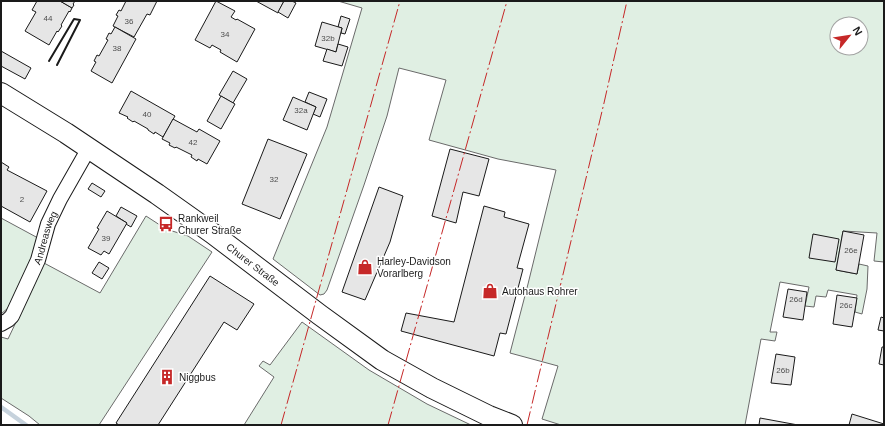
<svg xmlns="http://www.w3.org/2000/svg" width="885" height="426" font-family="Arial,sans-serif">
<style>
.green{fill:#e0efe3;stroke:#6a6a6a;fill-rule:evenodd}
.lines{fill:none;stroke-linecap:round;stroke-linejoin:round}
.stream{stroke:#c6d2dc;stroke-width:4.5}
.building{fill:#e6e6e6;stroke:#1a1a1a}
.minor-casing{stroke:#1a1a1a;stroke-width:16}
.secondary-casing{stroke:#1a1a1a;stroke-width:22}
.minor{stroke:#fff;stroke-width:14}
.secondary{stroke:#fff;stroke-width:20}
.wall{stroke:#1a1a1a;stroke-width:2}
.power{stroke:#c62828;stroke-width:1;stroke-dasharray:14 3 2 3;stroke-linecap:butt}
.labels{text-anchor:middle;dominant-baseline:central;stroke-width:3;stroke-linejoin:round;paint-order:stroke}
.number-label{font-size:8px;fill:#4d4d4d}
.poi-label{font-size:10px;fill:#1a1a1a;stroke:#fff;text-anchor:start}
.street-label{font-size:10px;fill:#1a1a1a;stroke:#fff}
</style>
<rect width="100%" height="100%" fill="#fff"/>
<g class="green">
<path d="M338 1H884V262L874 261 877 233 843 231 836 270 857 274 859 264 868 266 867 289 862 314 855 312 857 295 828 290 826 297 816 296 814 307 805 306 809 287 780 282 770 332H777L775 341 761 339 745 425H561L542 419 558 366 510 353 528 284 556 170 498 159 429 140 446 80 399 68 387 116 364 185 327 290 324 294 320 295 273 259 327 127 362 8ZM837 24H861V48H837Z"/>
<polygon points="146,216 166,229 188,236 212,252 99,425 40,425 29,416 1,398 1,337 8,339 44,263 100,293"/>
<polygon points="1,218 38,238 32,259 8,308 1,314"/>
<polygon points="302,322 369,370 427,404 471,425 244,425 274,377 259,366 263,361 270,365"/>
</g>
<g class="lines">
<polyline class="stream" points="1,407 26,425"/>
</g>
<g class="building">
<polygon points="37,1 60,1 72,8 70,12 69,11 61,25 62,26 58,32 57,31 49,45 25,31 36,12 32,10"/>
<polygon points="60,1 75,1 73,4 74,5 72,8"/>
<polygon points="126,1 157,1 150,15 147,14 134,37 113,26 118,16 116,15 119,10 121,11"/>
<polygon points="216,1 235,11 231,17 236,20 237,19 255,29 237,62 220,52 221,50 212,45 210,48 195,40"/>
<polygon points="256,1 284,1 278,13"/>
<polygon points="284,1 292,1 296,3 288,18 278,12"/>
<polygon points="341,16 350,19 345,34 341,33 342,28 338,27"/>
<polygon points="322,22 342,28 336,52 315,46"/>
<polygon points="115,27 136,39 112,83 91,71 96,62 94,61 97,55 99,56 108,40 106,39 109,33 111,34"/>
<polygon points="338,44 348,47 342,66 323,61 327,49 336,52"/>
<polygon points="1,51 31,68 25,79 1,66"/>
<polygon points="233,71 247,79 233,103 219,95"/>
<polygon points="131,91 175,116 163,137 155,132 154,134 148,130 148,129 134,121 133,122 127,118 128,117 119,113"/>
<polygon points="309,92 327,99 320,117 313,114 316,107 305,102"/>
<polygon points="221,96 235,104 221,129 207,121"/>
<polygon points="293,97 316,107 307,130 283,120"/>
<polygon points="173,119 197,132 199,129 220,141 207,164 198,159 197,161 191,157 192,155 176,147 175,148 169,145 170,143 162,139"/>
<polygon points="268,139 307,154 280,219 242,204"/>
<polygon points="450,149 489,159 479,196 463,192 456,223 432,216"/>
<polygon points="1,162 9,167 7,170 47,191 30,222 1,206"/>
<polygon points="92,183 105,191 101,197 88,189"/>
<polygon points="379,187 403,196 390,242 365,300 342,292"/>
<polygon points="484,206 505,212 504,217 529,224 517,268 523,269 506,334 500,333 494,356 401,331 406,313 454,322"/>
<polygon points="121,207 137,216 131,227 126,224 127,223 116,216"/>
<polygon points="107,211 127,223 109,254 104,251 101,255 88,248 99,229 97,228"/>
<polygon points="843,231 864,235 857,274 836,270"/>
<polygon points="813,234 839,239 835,262 809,258"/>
<polygon points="99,262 109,268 102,279 92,273"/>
<polygon points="210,276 254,304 237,330 224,322 158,425 119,425 116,423"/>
<polygon points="788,289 807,292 803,320 783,317"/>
<polygon points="837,295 857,298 852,327 833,324"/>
<polygon points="881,317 884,318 884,331 878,330"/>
<polygon points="882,347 884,347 884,365 879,364"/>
<polygon points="776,354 795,357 791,385 771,383"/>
<polygon points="852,414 884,424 884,425 849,425"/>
<polygon points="760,418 798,425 759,425"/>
</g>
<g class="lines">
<defs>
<g id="minor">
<path id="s1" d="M1 324 8 320 12 316 38 260 48 224 60 199 89 148"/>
</g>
<g id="secondary">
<path id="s2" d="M1 93 66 133 157 194 212 233 320 315 382 360 432 388 489 416 512 425"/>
</g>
</defs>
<use href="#minor" class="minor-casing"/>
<use href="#secondary" class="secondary-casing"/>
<use href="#minor" class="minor"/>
<use href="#secondary" class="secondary"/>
<polyline class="wall" points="49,61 74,19 80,20 57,65"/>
<g class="power">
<polyline points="281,425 400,1"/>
<polyline points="388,425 507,1"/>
<polyline points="527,425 604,103 627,1"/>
</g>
</g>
<defs>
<symbol id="bus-bare" viewBox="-9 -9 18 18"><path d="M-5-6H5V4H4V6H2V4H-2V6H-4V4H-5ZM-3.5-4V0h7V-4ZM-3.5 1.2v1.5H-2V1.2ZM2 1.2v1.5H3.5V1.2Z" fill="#c62828" stroke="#fff" stroke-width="2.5" paint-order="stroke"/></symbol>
<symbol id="shop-bare" viewBox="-9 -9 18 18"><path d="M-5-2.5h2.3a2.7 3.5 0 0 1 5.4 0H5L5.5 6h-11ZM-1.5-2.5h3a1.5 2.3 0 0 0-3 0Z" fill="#c62828" stroke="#fff" stroke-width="2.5" paint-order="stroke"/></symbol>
<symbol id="building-bare" viewBox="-9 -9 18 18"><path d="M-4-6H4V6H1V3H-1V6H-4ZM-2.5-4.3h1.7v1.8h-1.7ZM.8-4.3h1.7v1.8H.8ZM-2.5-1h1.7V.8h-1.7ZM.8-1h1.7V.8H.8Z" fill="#c62828" stroke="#fff" stroke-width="2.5" paint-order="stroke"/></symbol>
</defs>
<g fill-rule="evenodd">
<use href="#bus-bare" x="155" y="213" width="22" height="22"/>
<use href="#shop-bare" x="354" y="256" width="22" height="22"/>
<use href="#shop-bare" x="479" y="280" width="22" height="22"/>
<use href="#building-bare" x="156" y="366" width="22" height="22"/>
</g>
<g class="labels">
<g class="number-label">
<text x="48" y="18">44</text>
<text x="129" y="21">36</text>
<text x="225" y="34">34</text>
<text x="328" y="38">32b</text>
<text x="117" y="48">38</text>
<text x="301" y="110">32a</text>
<text x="147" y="114">40</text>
<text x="193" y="142">42</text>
<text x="274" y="179">32</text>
<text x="22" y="199">2</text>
<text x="106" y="238">39</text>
<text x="851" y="250">26e</text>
<text x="796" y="299">26d</text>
<text x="846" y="305">26c</text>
<text x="783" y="370">26b</text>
</g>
<g class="poi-label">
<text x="178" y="218">Rankweil<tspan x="178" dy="12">Churer Straße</tspan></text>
<text x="377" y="261">Harley-Davidson<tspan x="377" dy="12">Vorarlberg</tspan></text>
<text x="502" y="291">Autohaus Rohrer</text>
<text x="179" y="377">Niggbus</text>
</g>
<g class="street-label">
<text stroke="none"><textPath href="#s1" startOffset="99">Andreasweg</textPath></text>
<text stroke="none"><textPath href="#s2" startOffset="305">Churer Straße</textPath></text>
</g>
</g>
<rect width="885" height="426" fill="none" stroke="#1a1a1a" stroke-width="4"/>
<g transform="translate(849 36) rotate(60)"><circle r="19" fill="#ffffff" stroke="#a3a3a3"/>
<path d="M0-3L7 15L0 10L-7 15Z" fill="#c62828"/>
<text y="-6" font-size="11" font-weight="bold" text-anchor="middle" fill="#1a1a1a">N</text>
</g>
</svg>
